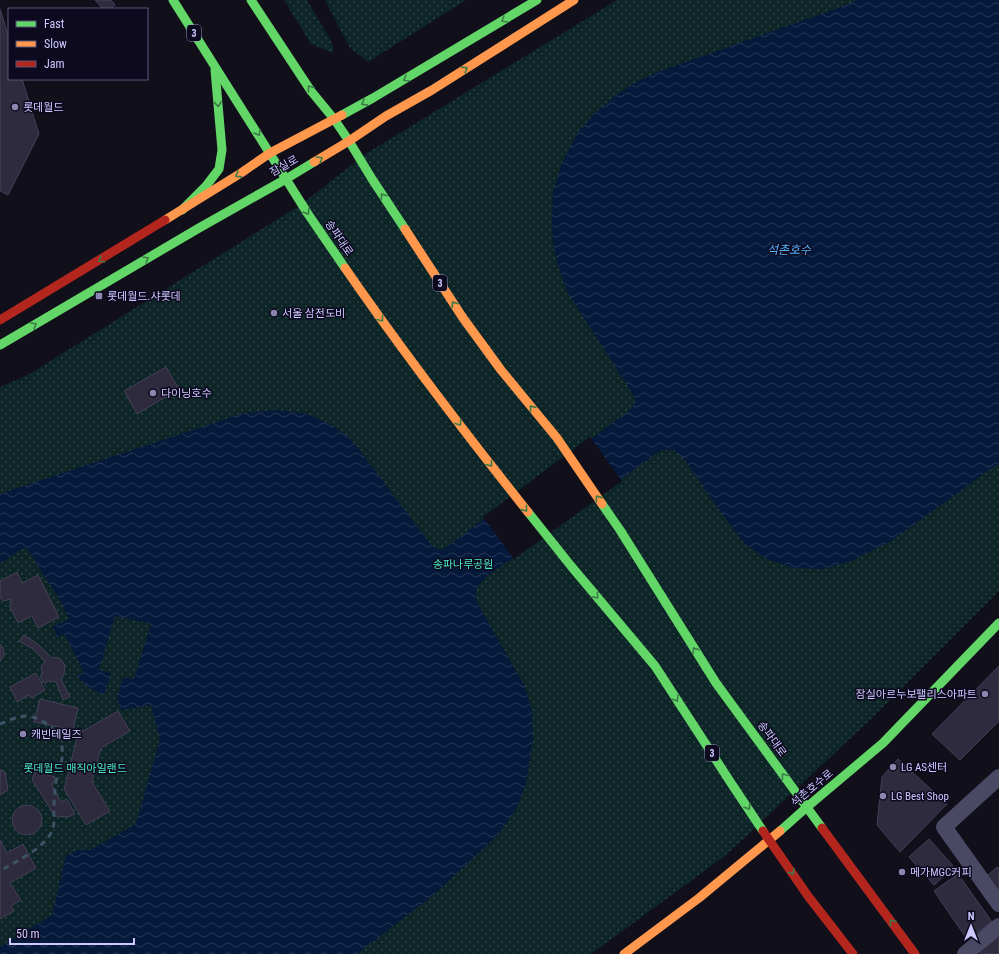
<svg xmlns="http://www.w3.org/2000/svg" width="999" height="954" font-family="'Roboto Condensed','Noto Sans KR',sans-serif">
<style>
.grass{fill:url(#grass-dots)}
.water{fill:url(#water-waves)}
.pier{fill:#100f1a}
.building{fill:#2e2b3e;stroke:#444059}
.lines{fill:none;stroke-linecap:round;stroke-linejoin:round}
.street{stroke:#4a4964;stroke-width:16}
.fast{stroke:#63d668;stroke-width:9}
.slow{stroke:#ff974d;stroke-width:9}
.jam{stroke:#b3261e;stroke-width:9}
.rail{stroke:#3c5265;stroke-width:3;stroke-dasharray:6 5;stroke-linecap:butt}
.oneway{stroke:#3c7a47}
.poi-dot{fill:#8b87af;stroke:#0d0a1f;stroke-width:1.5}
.labels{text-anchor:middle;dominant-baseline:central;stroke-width:3;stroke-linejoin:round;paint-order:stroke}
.shield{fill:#0d0a1f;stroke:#938fbc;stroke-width:1}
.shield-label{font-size:10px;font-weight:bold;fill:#cdc8ff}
.poi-label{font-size:11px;fill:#cdc8ff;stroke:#0d0a1f;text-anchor:start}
.street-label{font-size:11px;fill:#cdc8ff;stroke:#0d0a1f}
.park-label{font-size:11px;fill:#49eac0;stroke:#0d0a1f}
.water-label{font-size:12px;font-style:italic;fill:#56b3ff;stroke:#0d0a1f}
</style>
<defs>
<pattern id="grass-dots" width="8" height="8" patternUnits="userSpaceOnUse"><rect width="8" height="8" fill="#0d2526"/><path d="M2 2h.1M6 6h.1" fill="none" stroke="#2f4347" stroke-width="1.8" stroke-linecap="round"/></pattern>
<pattern id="water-waves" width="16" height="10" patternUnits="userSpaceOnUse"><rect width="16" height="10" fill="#05193b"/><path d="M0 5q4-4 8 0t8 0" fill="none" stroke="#283958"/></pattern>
</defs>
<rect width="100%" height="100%" fill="#100f1a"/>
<g class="grass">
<polygon points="284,0 307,0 330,39 333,46 333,53 311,44"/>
<polygon points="325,0 466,0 368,62 350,48"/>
<polygon points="617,0 999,0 999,591 871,719 725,856 591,954 0,954 0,387 28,375 302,204 364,155"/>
</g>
<path class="water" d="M857 0H999V463L891 541 851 561 824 569 794 568 767 559 744 543 715 504 684 459 674 450H661L485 578C473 590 474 594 481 609L525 687 532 712 533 739 526 784 517 808 499 834 437 892 357 954H0V947L52 915 66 856 78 850H90L136 824 160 739 151 705 122 710 117 699 123 677 134 679 151 624 115 616 99 670 111 673 104 695 90 688 76 676 84 672 64 634 57 637 53 627 69 619 60 600 26 547 0 563V494L244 413 275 410 304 413 330 424 351 439 432 546 438 549H444L631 409 635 403 634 396 568 293 559 269 553 244 552 218 553 192 563 160 579 131 595 113 614 97 633 84 655 73 838 8Z"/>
<polygon class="pier" points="590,437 622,481 514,559 483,517"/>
<g class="building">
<polygon points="95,0 111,0 115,5 110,9 103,9"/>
<polygon points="0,9 9,38 9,79 22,79 39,134 8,195 0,191"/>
<polygon points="166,367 179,389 137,414 124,391"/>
<polygon points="17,572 22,583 38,575 59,617 38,628 32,616 18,623 9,605 12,604 10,599 4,601 0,598 0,581"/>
<polygon points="24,635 39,645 52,658 56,657 61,659 65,666 64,675 61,679 70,697 63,700 56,682 48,681 45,684 40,677 42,674 41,666 45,662 33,649 19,641"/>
<polygon points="0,644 3,648 4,652 4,656 0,662"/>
<polygon points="999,666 999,721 960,760 932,734"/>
<polygon points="36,673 45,690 31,698 29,695 17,702 10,687"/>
<polygon points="40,699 78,708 73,730 34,722"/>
<polygon points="118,711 130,731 101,748 92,782 110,811 86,825 64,789 78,734"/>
<polygon points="898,759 947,804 900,852 877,825 882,777"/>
<polygon points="0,770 5,772 8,790 0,795"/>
<polygon points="35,771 55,777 52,785 61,802 67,799 75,814 68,817 55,816 32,780"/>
<circle cx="27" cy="820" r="15"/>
<polygon points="929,839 954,867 934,885 909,857"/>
<polygon points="0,840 7,853 23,844 36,868 10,883 21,900 11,906 14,911 0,919"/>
<polygon points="997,867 999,869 999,909 977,885"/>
<polygon points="958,874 992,922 967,939 934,891"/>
<polygon points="999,937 999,954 981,954 979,951"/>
</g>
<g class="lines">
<g class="street">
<polyline points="999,777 944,827 999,904"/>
<polyline points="965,954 999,926"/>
</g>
<g class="fast">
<polyline points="173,0 308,214 345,268"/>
<polyline points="251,0 311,91 334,119 349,141 372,179 405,229"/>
<polyline points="342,115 373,98 537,0"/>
<polyline points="182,210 206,186 219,169 222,150 215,70"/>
<polyline points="0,345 199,228 286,179 314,162"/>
<polyline points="602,504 620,530 716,683 822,828"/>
<polyline points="528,512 571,566 655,666 731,783 763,831"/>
<polyline points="780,831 807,807 883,743 999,623"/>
</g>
<g class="slow">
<polyline points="314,162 349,141 386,116 432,90 574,0"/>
<polyline points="165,220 241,173 270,153 342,115"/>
<polyline points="405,229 463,318 501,370 557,438 602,504"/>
<path d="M345 268C403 352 465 433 528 512"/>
<polyline points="624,954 699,898 780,831"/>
</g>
<g class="jam">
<polyline points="0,320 165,220"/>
<polyline points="822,828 915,954"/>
<polyline points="763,831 808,896 853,954"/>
</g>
<path class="rail" d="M0 724C8 721 17 716 26 716 38 716 54 727 59 737 62 743 63 751 62 758 61 768 56 777 55 788 55 794 54 800 54 806 53 815 56 825 51 833 43 849 15 862 0 871"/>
</g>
<defs><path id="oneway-chevron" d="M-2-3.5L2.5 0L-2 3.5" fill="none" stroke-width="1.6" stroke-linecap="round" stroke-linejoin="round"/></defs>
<g class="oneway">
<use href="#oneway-chevron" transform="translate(504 20) rotate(149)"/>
<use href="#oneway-chevron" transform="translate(465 69) rotate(-32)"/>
<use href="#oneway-chevron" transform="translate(406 79) rotate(150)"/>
<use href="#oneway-chevron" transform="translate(310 88) rotate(-126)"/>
<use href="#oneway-chevron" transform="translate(364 103) rotate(152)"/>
<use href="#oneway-chevron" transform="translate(218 104) rotate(84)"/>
<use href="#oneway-chevron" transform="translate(258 133) rotate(59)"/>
<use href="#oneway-chevron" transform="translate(320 159) rotate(-31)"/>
<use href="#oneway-chevron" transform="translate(238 175) rotate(148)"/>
<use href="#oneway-chevron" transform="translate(383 196) rotate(-123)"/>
<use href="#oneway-chevron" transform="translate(307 212) rotate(57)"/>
<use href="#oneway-chevron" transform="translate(146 259) rotate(-30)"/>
<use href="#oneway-chevron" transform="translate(101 260) rotate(149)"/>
<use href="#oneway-chevron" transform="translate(454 304) rotate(-123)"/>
<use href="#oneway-chevron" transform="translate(381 319) rotate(53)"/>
<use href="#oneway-chevron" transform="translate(34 325) rotate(-30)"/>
<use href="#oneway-chevron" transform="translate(532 408) rotate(-129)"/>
<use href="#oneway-chevron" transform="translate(459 423) rotate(53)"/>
<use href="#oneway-chevron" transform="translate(490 464) rotate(52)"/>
<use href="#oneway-chevron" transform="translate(598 498) rotate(-125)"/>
<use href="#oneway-chevron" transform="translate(525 509) rotate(51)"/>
<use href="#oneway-chevron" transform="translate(596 596) rotate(50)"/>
<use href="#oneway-chevron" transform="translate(695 650) rotate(-122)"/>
<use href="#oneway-chevron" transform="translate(676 699) rotate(57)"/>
<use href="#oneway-chevron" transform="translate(784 776) rotate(-126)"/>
<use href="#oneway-chevron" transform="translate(748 807) rotate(56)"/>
<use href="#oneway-chevron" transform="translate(792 872) rotate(56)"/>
<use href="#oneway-chevron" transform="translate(892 922) rotate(-126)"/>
</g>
<g class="poi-dot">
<circle cx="15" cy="107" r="4"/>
<rect x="95" y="292" width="8" height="8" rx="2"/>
<circle cx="274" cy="313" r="4"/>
<circle cx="153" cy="393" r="4"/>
<circle cx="985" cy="694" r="4"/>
<circle cx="23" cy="734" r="4"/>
<circle cx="893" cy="767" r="4"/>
<circle cx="883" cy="796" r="4"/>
<circle cx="902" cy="872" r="4"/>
</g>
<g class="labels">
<g class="shield">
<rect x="187" y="25" width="14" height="16" rx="3"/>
<rect x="433" y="275" width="14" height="16" rx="3"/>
<rect x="705" y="745" width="14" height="16" rx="3"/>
</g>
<g class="shield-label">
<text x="194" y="33">3</text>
<text x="440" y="283">3</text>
<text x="712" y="753">3</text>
</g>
<g class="poi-label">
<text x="23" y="107">롯데월드</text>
<text x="107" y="296">롯데월드.샤롯데</text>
<text x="282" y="313">서울 삼전도비</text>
<text x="161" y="393">다이닝호수</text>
<text x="977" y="694" text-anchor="end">잠실아르누보팰리스아파트</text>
<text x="31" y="734">캐빈테일즈</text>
<text x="901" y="767">LG AS센터</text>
<text x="891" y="796">LG Best Shop</text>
<text x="910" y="872">메가MGC커피</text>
</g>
<g class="street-label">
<text transform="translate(284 166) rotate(-30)">잠실로</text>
<text transform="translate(339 238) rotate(56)">송파대로</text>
<text transform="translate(772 739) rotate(54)">송파대로</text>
<text transform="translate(812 788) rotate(-40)">석촌호수로</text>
</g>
<g class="park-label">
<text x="463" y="564">송파나루공원</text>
<text x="75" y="768">롯데월드 매직아일랜드</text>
</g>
<g class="water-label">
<text x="789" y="250">석촌호수</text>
</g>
</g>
<rect x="8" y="8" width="140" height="72" fill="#0d0a1f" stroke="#5a5679"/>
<rect x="16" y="21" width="20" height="6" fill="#63d668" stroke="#5a5679"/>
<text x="44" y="28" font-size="12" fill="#cdc8ff">Fast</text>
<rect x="16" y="41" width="20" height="6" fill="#ff974d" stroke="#5a5679"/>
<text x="44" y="48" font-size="12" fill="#cdc8ff">Slow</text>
<rect x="16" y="61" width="20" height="6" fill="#b3261e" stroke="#5a5679"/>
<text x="44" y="68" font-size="12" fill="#cdc8ff">Jam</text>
<g transform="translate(971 926)" stroke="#0d0a1f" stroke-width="3" paint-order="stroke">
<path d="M0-3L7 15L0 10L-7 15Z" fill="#cdc8ff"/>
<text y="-6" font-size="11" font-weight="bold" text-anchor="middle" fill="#cdc8ff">N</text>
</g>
<path d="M10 938v6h124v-6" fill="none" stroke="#cdc8ff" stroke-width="2"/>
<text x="16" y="938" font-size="12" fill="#cdc8ff" stroke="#0d0a1f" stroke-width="3" paint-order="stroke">50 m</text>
</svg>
